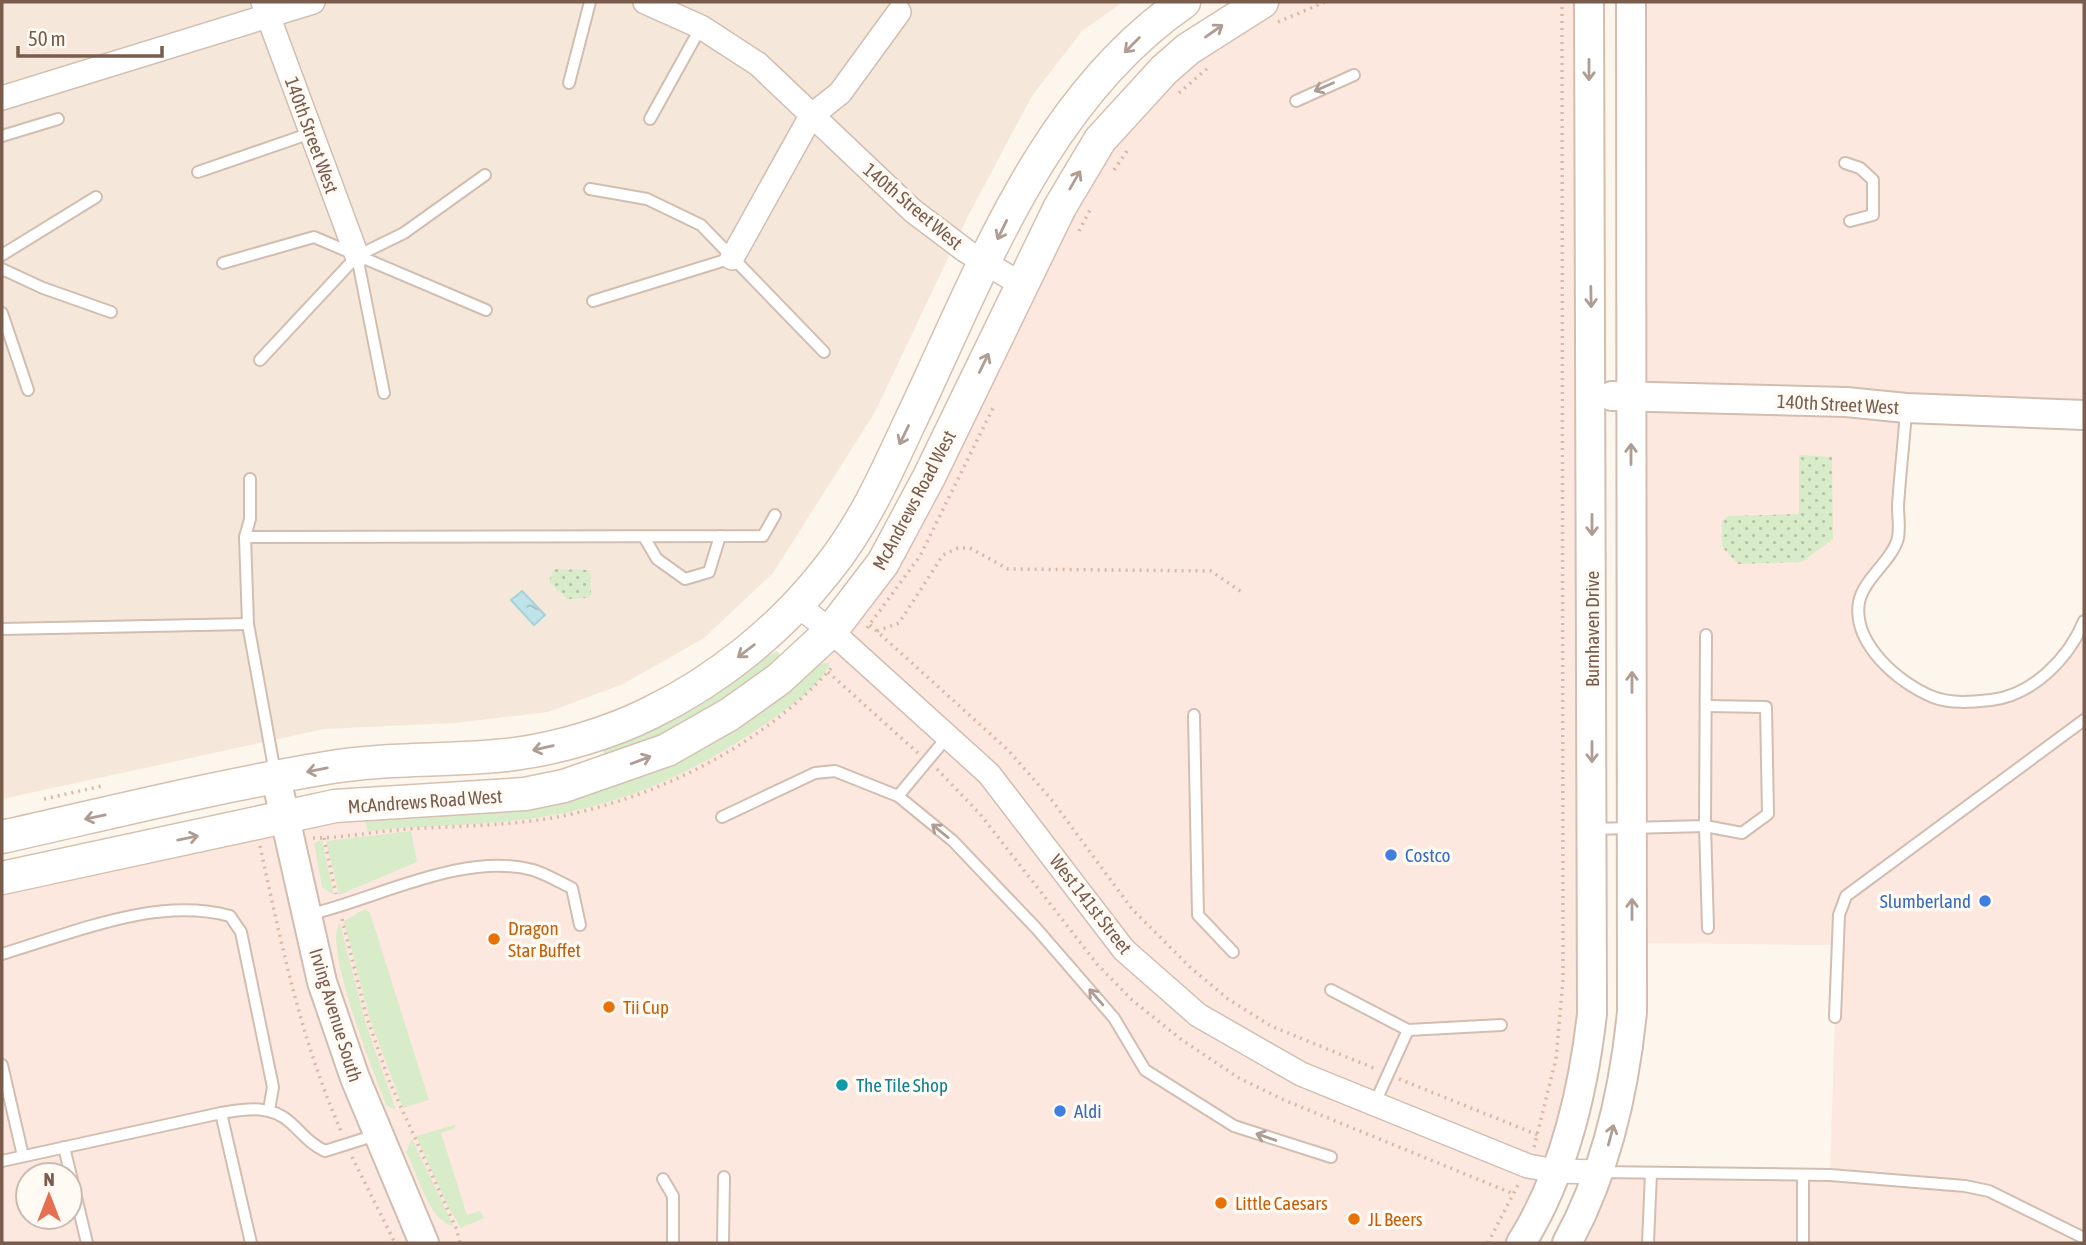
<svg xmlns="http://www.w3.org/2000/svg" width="2086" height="1245" font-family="'Asap Condensed',sans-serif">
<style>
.residential{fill:#f5e8da}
.commercial{fill:#fde8e0;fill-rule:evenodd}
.grass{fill:#d8ecc9}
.park{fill:url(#park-dots)}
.water{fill:url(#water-ripples);stroke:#a5d3da;stroke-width:2}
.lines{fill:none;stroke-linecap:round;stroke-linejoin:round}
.service-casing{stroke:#d1beb0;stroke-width:14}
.minor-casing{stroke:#d1beb0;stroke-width:26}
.tertiary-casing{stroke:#d1beb0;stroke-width:32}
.secondary-casing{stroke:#d6c0b0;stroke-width:35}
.path{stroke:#d9b8a5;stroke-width:3.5;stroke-dasharray:2 5;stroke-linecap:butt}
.service{stroke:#fff;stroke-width:10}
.minor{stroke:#fff;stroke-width:23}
.tertiary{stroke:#fff;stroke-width:28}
.secondary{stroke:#fff;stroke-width:32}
.oneway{stroke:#af9d94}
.shop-dot{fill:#3f7fe0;stroke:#fffaf3;stroke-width:2.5}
.food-dot{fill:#e8710a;stroke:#fffaf3;stroke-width:2.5}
.culture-dot{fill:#0f9aa8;stroke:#fffaf3;stroke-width:2.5}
.labels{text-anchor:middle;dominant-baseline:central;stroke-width:7;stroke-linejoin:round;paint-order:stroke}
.street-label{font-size:19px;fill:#7a5c4d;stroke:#fffaf3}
.shop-label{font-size:19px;fill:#366cbe;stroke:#fffaf3;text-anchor:start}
.food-label{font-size:19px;fill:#c56008;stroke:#fffaf3;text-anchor:start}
.culture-label{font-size:19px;fill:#0d838f;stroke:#fffaf3;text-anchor:start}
</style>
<defs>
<pattern id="park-dots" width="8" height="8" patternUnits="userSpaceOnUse" patternTransform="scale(1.75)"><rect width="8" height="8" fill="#d8ecc9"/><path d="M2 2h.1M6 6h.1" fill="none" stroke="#b4c2a5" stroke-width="1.8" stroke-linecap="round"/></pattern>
<pattern id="water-ripples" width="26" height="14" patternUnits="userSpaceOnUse" patternTransform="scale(1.75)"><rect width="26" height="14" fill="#bfe3e8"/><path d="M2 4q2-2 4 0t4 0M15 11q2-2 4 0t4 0" fill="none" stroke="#a0bbbe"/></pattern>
</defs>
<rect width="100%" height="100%" fill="#fdf6ec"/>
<polygon class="residential" points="2,2 1123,2 1082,31 1032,96 967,218 875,412 773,573 704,638 623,684 548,712 454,723 324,729 2,799"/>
<g class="commercial">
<path d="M1262 2H1589L1592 1014 1521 1243H2V878L335 807 564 786 831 631 1100 140ZM28 1175H70V1217H28Z"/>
<polygon points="1631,2 2084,2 2084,415 1907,408 1898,539 1868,584 1859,614 1886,665 1935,698 2000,699 2060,662 2084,621 2084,1243 1567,1243 1598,1172 1830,1175 1837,945 1632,943"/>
</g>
<g class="grass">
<polygon points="777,651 783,658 682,728 607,760 603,751"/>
<path d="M824 663H830C821 686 788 708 768 722 703 768 628 803 548 816 488 826 427 825 367 831L365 818 565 799 612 787 705 746 741 724 813 668Z"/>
<polygon points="411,831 417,862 339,895 326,841"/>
<polygon points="322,840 334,895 322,887 314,843"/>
<polygon points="365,909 370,913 429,1100 403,1108 369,1017 344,921"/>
<path d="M340 923 366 1024 396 1110 386 1105 382 1094C372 1068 322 941 340 923Z"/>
<polygon points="455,1125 455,1128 441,1133 467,1215 480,1211 484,1218 461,1228 448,1207 416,1136"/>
<path d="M412 1139 454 1227C427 1219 419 1175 406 1152Z"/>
</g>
<g class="park">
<polygon points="1799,455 1832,457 1833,539 1802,562 1738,564 1722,547 1722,521 1728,516 1799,514"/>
<polygon points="554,569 590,570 591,595 587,598 567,599 549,581"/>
</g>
<polygon class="water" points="522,591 545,615 534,625 511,600"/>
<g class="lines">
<defs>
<g id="service">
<polyline points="569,83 590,2"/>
<polyline points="1296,101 1354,75"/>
<polyline points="650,119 701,27"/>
<polyline points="2,136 58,119"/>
<polyline points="1845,163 1860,168 1873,180 1873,215 1850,221"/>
<polyline points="198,172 311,133"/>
<polyline points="590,189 647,199 701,225 824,352"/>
<polyline points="2,255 96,197"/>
<polyline points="357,256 384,393"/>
<polyline points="223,263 314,237 486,310"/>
<polyline points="2,269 43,288 111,312"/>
<polyline points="593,301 732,258"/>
<polyline points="2,313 28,390"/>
<polyline points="260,360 357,256 404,233 485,175"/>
<path d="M1906 410C1904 442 1900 474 1898 506 1898 516 1900 528 1898 538 1892 561 1864 578 1859 602 1852 643 1898 683 1933 697 1951 704 1972 702 1991 700 2033 695 2069 658 2084 621"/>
<polyline points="245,537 250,519 250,479"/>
<polyline points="644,537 657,559 685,579 709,572 720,536"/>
<polyline points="2,629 248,624"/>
<polyline points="1707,706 1766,707 1768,814 1742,833 1705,826 1708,928"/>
<polyline points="1194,715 1198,915 1233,952"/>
<polyline points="275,773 248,624 245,537 763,536 775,515"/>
<polyline points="898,796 953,841 1036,928 1114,1018 1145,1070 1234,1126 1331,1157"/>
<polyline points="722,817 815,773 835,771 898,796 948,736"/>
<polyline points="1592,829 1705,826 1706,635"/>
<path d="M307 915C374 900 463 851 533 870 546 874 559 882 572 888L580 925"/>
<path d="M2 954C73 933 156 896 230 916L241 932 273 1087 269 1110"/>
<polyline points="1331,990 1408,1030"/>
<polyline points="1835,1017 1839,915 1846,896 2084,720"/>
<polyline points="2,1065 23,1156"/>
<polyline points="1374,1105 1408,1030 1501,1025"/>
<path d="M221 1113C246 1109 271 1104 291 1123 303 1134 309 1143 325 1151L376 1135"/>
<polyline points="64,1147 87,1243"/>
<polyline points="2,1161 221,1113 251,1243"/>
<polyline points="1599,1172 1830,1175 1965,1186 1989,1191 2084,1238"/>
<polyline points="1803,1175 1803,1243"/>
<polyline points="663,1179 673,1196 673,1243"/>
<polyline points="723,1243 724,1177"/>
<polyline points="1648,1243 1651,1173"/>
</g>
<g id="minor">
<polyline points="263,2 357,256"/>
<polyline points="645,2 701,27 758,64 913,211 966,251 1022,285"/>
<polyline points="2,98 313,2"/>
<polyline points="732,258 811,116 840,93 899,12"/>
<polyline points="797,605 831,631 989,774 1124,950 1198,1015 1301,1074 1528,1166 1555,1171 1598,1172"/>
</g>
<g id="tertiary">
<polyline points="1612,396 1846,402 1906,408 2084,415"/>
<polyline points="276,778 322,982 355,1078 424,1243"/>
<path d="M1521 1243C1564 1175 1583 1093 1592 1014L1589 2"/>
<path d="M1567 1243C1606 1172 1624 1093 1632 1012L1631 2"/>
</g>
<g id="secondary">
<path d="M2 837C109 813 217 786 326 768 388 757 452 762 515 754 559 748 610 733 650 713 718 680 781 629 827 570 862 527 885 476 908 426 980 276 1041 100 1184 2"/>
<polyline points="2,878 335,806 525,794 564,786 667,750 730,714 779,679 831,631 883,563 929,477 1060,207 1100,140 1164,70 1188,49 1262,2"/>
</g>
</defs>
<use href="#service" class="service-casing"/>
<use href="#minor" class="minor-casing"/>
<use href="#tertiary" class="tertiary-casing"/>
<use href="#secondary" class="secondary-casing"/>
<g class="path">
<polyline points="1278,22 1325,2"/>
<polyline points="1179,93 1210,66"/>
<polyline points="1114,170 1129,148"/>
<polyline points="1079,231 1090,210"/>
<polyline points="870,625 1008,750 1051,799 1132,909 1191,968 1228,999 1271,1026 1376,1069"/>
<polyline points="867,628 920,556 993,408"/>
<polyline points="877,631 899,623 943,555 958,548 970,548 1008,569 1211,571 1243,593"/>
<polyline points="828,672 918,753"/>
<polyline points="937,769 980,814 1097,964 1132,1000 1182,1040 1239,1078 1284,1100 1514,1194"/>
<polyline points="44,799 102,786"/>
<path d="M313 838C345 838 377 831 408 829 456 826 505 826 552 818 655 799 765 745 834 665"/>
<polyline points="324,838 336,894"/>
<path d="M260 846C281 943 301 1040 341 1131"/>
<polyline points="342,919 366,1015 390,1083 456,1228 460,1243"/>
<polyline points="1399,1079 1538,1135"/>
<polyline points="1534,1147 1556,1059 1563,980 1562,2"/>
<polyline points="352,1157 395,1243"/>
<polyline points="1488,1243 1519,1183"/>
</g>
<use href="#service" class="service"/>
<use href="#minor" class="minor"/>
<use href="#tertiary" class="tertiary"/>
<use href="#secondary" class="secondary"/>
</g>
<defs><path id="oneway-shaft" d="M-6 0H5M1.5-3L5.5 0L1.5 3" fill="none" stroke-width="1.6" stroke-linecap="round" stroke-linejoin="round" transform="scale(1.75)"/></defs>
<g class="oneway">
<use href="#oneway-shaft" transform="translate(1214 31) rotate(-35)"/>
<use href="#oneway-shaft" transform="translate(1132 45) rotate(135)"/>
<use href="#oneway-shaft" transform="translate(1589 70) rotate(90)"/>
<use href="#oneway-shaft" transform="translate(1324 87) rotate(156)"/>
<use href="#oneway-shaft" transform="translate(1075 180) rotate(-60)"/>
<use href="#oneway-shaft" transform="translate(1002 230) rotate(116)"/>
<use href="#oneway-shaft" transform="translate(1591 297) rotate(89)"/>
<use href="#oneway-shaft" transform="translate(984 363) rotate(-64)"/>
<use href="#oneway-shaft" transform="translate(904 435) rotate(116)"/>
<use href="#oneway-shaft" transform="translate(1631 454) rotate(-90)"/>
<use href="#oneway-shaft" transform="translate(1592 525) rotate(90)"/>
<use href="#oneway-shaft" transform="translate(746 651) rotate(143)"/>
<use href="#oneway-shaft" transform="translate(1632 682) rotate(-90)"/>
<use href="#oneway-shaft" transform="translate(543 748) rotate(167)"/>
<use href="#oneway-shaft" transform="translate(1592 752) rotate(90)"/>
<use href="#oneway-shaft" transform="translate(641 760) rotate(-21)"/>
<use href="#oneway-shaft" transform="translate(317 770) rotate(169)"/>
<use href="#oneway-shaft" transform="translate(95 817) rotate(168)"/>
<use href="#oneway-shaft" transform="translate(940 831) rotate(-141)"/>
<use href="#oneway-shaft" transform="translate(188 838) rotate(-12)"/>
<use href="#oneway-shaft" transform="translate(1632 909) rotate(-90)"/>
<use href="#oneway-shaft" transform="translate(1096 997) rotate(-131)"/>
<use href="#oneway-shaft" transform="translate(1611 1135) rotate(-75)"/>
<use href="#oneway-shaft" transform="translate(1266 1137) rotate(-161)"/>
</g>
<g class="shop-dot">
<circle cx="1391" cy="855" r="7"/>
<circle cx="1985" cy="901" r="7"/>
<circle cx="1060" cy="1111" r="7"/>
</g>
<g class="food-dot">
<circle cx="494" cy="939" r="7"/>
<circle cx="609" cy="1007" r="7"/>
<circle cx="1221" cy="1203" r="7"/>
<circle cx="1354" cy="1219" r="7"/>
</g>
<circle class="culture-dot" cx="842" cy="1085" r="7"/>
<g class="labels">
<g class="street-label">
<text transform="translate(312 135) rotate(70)">140th Street West</text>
<text transform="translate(913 206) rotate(40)">140th Street West</text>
<text transform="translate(1838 404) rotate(3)">140th Street West</text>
<text transform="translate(914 500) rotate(-62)">McAndrews Road West</text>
<text transform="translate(1592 629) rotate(-90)">Burnhaven Drive</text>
<text transform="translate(425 801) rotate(-4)">McAndrews Road West</text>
<text transform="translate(1091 904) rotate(52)">West 141st Street</text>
<text transform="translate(336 1015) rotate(73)">Irving Avenue South</text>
</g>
<g class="shop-label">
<text x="1405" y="855">Costco</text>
<text x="1971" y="901" text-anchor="end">Slumberland</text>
<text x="1074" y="1111">Aldi</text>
</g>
<g class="food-label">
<text x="508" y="928">Dragon<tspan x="508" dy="22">Star Buffet</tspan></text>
<text x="623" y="1007">Tii Cup</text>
<text x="1235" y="1203">Little Caesars</text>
<text x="1368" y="1219">JL Beers</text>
</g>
<g class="culture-label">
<text x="856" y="1085">The Tile Shop</text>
</g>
</g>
<rect width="2086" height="1245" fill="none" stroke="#7a5c4d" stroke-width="7"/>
<g transform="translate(49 1196)"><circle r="33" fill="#fffaf3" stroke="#cabbb1" stroke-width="2"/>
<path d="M0-5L12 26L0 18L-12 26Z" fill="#e76f51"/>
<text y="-10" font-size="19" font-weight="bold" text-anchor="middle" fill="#7a5c4d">N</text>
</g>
<path d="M18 46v10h144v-10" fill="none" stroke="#7a5c4d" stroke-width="3.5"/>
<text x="28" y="46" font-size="21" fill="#7a5c4d" stroke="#fffaf3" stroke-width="5" paint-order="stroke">50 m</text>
</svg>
